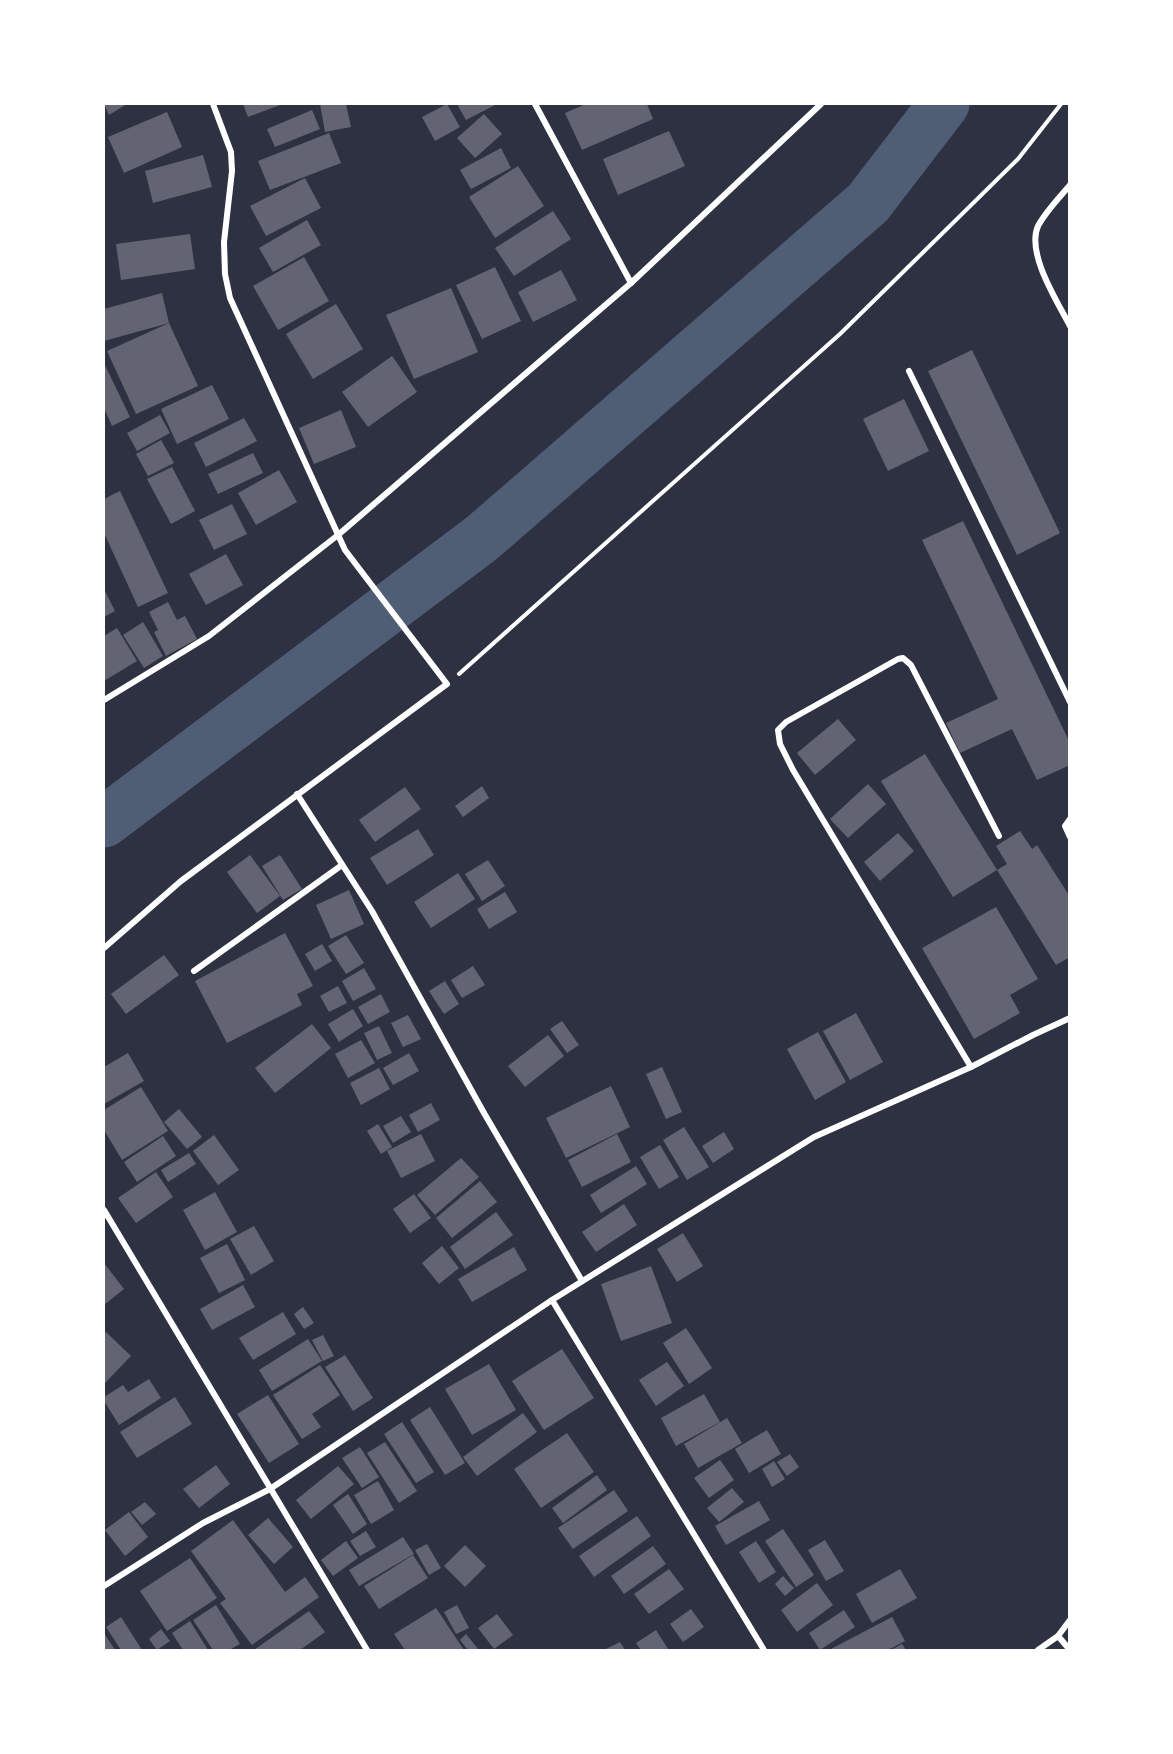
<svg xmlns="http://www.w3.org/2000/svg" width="1173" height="1754" font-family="Lora,serif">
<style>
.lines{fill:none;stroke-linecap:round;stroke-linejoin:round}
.river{stroke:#4f5d75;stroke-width:51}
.building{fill:#626471}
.path{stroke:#fff;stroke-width:4}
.minor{stroke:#fff;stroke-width:6}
</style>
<rect width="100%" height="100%" fill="#2d3142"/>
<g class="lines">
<polyline class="river" points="104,822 482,538 868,203 944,104"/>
</g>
<g class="building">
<polygon points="104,104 127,104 109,115"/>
<polygon points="243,104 283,104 248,117"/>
<polygon points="320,104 346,104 351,127 325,132"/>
<polygon points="447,104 460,127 435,141 422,117"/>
<polygon points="457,104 497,104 466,120"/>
<polygon points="586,104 647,104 653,119 582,150 565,113"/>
<polygon points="312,110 320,129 275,147 267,129"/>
<polygon points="167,112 182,147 124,173 108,137"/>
<polygon points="484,114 502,134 475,158 457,138"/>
<polygon points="669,131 685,166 618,195 603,159"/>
<polygon points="329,133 341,163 270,190 258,161"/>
<polygon points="501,148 511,168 471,189 460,170"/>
<polygon points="203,155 212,187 153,203 145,171"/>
<polygon points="518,166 544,206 495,238 469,197"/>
<polygon points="305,178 321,208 266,236 250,206"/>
<polygon points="553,211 571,239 514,276 495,248"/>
<polygon points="307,220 321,245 273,272 259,248"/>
<polygon points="190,234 195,269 121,280 116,244"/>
<polygon points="304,257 329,301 278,330 253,286"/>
<polygon points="495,267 521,321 482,339 456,285"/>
<polygon points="561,270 577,300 533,322 518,292"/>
<polygon points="451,288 478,352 414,379 386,315"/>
<polygon points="162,293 169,323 198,386 136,414 107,351 169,323 104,341 104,309"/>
<polygon points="336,304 363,349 313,379 286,334"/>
<polygon points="972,350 1060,533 1017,555 928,371"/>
<polygon points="392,356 417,392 368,427 342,392"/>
<polygon points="104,363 130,417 112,426 104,408"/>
<polygon points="212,385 229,419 177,444 161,409"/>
<polygon points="904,399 929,451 888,471 863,419"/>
<polygon points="341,410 356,447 314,464 299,428"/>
<polygon points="160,415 170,433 137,451 127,433"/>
<polygon points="244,418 257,441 206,467 194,443"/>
<polygon points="161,440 174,463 148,476 136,454"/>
<polygon points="253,453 263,473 218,494 208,474"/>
<polygon points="172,467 195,511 171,524 147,479"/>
<polygon points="279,470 297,502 256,525 238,493"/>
<polygon points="120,491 168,593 138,607 104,533 104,499"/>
<polygon points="232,504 247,534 214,550 199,520"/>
<polygon points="963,521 1070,743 1070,765 1037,780 1012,729 960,753 946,723 998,699 922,540"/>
<polygon points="226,554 243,585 206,605 189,574"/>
<polygon points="104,589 115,611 104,617"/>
<polygon points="168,602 177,620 185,616 197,639 166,656 154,632 158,630 149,612"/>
<polygon points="143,622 163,656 144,668 123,635"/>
<polygon points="117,628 137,661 104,681 104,636"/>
<polygon points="838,719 856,740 815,775 797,753"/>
<polygon points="925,754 997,870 953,897 881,781"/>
<polygon points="868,784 886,804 848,838 830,819"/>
<polygon points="482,786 489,798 463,817 455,806"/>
<polygon points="405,787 421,809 375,842 359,820"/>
<polygon points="418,829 434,855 387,885 370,858"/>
<polygon points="1020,831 1032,849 1037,845 1070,897 1070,957 1056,965 997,870 1007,864 996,846"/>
<polygon points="898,833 914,851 880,881 864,862"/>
<polygon points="250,855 280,896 257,913 227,872"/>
<polygon points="280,855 302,889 283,900 262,866"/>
<polygon points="488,860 505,886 482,901 465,874"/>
<polygon points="458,873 475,899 431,928 414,902"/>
<polygon points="349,890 364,924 331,939 316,905"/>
<polygon points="505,892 517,912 489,929 477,909"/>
<polygon points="996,907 1038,979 1010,995 1020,1013 974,1039 922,948"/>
<polygon points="285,933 313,986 297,994 302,1005 227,1043 195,981"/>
<polygon points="346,935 364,963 346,974 328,946"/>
<polygon points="322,944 332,961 315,971 305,954"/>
<polygon points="164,955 179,975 126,1014 111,994"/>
<polygon points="473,966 485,985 462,998 451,980"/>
<polygon points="364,968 376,989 353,1001 342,981"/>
<polygon points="445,981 459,1004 444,1014 429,991"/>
<polygon points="338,986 347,1003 329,1012 320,996"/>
<polygon points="381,994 390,1012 368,1024 358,1007"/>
<polygon points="353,1009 363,1026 339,1042 328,1024"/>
<polygon points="856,1013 883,1062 850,1080 823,1031"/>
<polygon points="408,1015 421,1039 403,1047 391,1023"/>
<polygon points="562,1021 579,1045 567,1053 550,1029"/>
<polygon points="312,1024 331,1048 275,1093 255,1068"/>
<polygon points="379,1026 392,1053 377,1060 364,1033"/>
<polygon points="818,1032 846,1082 815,1100 787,1049"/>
<polygon points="548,1035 564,1056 525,1087 508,1066"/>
<polygon points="361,1040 375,1063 348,1078 335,1054"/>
<polygon points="128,1053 144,1081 104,1104 104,1067"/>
<polygon points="409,1053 419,1071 393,1085 383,1068"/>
<polygon points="662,1067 682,1112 666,1119 646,1074"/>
<polygon points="379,1068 390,1089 361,1105 350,1083"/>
<polygon points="611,1086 630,1127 566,1158 546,1118"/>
<polygon points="141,1087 168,1131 122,1160 104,1130 104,1110"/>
<polygon points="431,1103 440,1120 418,1132 409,1115"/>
<polygon points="179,1109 202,1137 187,1149 164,1122"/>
<polygon points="401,1116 411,1132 393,1143 383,1126"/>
<polygon points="378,1124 392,1147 381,1154 367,1131"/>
<polygon points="684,1127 709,1167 687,1180 663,1140"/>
<polygon points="724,1132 734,1149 713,1163 702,1146"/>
<polygon points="421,1134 435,1161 401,1178 387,1151"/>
<polygon points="617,1134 631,1162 582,1187 568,1160"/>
<polygon points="214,1135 239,1170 218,1185 193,1151"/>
<polygon points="163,1136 176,1156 137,1182 124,1162"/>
<polygon points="660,1145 679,1177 659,1189 640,1157"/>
<polygon points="189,1153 196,1164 168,1182 161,1170"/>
<polygon points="461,1158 479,1177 435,1215 417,1195"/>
<polygon points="636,1166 647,1184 601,1213 590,1195"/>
<polygon points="156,1172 173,1197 136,1223 118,1198"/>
<polygon points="480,1181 497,1202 452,1238 436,1218"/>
<polygon points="215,1192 237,1232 205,1250 183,1210"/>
<polygon points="414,1194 431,1218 410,1233 393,1209"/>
<polygon points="624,1204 637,1225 596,1252 582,1232"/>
<polygon points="496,1212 513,1235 465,1269 450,1247"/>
<polygon points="254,1226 274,1261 251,1275 230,1239"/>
<polygon points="683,1233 703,1266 677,1282 657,1249"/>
<polygon points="227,1244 245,1280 219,1293 200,1258"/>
<polygon points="442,1246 459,1268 439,1284 422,1263"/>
<polygon points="514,1247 527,1270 472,1302 458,1279"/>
<polygon points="104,1263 124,1289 104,1305"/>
<polygon points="651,1266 672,1323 621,1341 601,1284"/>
<polygon points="243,1285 255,1307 212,1330 200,1309"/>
<polygon points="303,1307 314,1323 304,1329 294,1314"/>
<polygon points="283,1312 296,1334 253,1360 239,1338"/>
<polygon points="686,1328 712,1368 689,1384 663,1343"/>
<polygon points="106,1332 131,1356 104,1384 104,1334"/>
<polygon points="323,1335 334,1356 323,1361 312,1340"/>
<polygon points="308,1339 322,1361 272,1391 259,1370"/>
<polygon points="562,1349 594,1398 544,1430 512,1381"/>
<polygon points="345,1355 373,1398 353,1411 325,1367"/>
<polygon points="667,1362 684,1386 656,1406 639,1380"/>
<polygon points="489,1364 516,1410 472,1435 445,1389"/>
<polygon points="320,1365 340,1395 312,1414 321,1427 302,1439 273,1395"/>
<polygon points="149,1379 161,1398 119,1425 104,1401 104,1397 123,1385 128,1392"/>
<polygon points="704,1394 720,1422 676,1446 661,1418"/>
<polygon points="268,1395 299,1444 269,1463 237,1414"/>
<polygon points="175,1397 192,1424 137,1458 120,1432"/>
<polygon points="430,1407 465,1463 445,1475 410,1420"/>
<polygon points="523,1413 537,1432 477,1476 463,1457"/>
<polygon points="727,1418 742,1443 698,1468 684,1444"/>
<polygon points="402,1422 434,1472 416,1483 384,1434"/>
<polygon points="767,1430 781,1454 749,1473 735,1449"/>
<polygon points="567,1433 594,1472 541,1508 514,1469"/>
<polygon points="385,1442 417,1491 399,1503 367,1453"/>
<polygon points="360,1447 379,1477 362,1488 342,1458"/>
<polygon points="790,1454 799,1467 787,1476 777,1462"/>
<polygon points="720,1460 734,1480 709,1498 694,1478"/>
<polygon points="774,1461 785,1479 772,1487 762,1469"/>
<polygon points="216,1465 230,1484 199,1508 183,1489"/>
<polygon points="338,1466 354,1484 311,1519 296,1500"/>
<polygon points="597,1475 607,1490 563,1523 552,1508"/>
<polygon points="378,1481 394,1510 371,1524 354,1495"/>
<polygon points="732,1488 744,1502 719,1522 707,1508"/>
<polygon points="614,1490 628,1511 573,1549 558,1528"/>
<polygon points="348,1494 367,1524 353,1534 333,1505"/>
<polygon points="759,1501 770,1520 726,1545 715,1526"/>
<polygon points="145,1502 156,1514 142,1525 131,1512"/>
<polygon points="129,1512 148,1537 125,1556 105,1530"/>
<polygon points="637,1516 651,1536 594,1577 579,1556"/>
<polygon points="268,1518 293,1547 274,1564 248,1535"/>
<polygon points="233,1520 285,1592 305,1577 319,1597 252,1645 220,1603 226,1599 191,1551"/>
<polygon points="783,1529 814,1575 796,1587 765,1541"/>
<polygon points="366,1531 376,1547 360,1556 350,1541"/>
<polygon points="403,1537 414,1554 359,1586 349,1570"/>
<polygon points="825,1540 844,1571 826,1581 808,1550"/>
<polygon points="346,1541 358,1558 333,1576 321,1560"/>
<polygon points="756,1541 776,1572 759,1583 739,1552"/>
<polygon points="427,1544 441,1568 429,1575 415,1550"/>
<polygon points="465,1545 486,1566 465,1587 444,1566"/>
<polygon points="653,1546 666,1564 624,1594 611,1576"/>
<polygon points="413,1555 428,1578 379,1609 364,1586"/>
<polygon points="190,1558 217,1598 167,1631 140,1591"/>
<polygon points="669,1569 684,1589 649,1614 634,1594"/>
<polygon points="900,1569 917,1598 872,1623 856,1594"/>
<polygon points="783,1576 794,1588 785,1596 775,1584"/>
<polygon points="817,1583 833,1605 797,1632 781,1610"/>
<polygon points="216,1605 240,1644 229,1650 213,1650 193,1620"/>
<polygon points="457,1605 469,1628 456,1634 444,1612"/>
<polygon points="436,1608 464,1650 405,1650 394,1634"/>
<polygon points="691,1609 704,1627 683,1642 670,1624"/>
<polygon points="844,1610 855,1627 820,1650 809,1633"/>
<polygon points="309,1611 325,1632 300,1650 254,1650"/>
<polygon points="497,1614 513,1635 494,1649 478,1628"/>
<polygon points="121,1617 142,1650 121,1650 106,1627"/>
<polygon points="892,1617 905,1641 888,1650 829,1650"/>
<polygon points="190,1621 208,1650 183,1650 172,1633"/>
<polygon points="161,1629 170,1641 157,1650 149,1639"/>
<polygon points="656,1630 668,1649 666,1650 641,1650 636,1643"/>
<polygon points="104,1633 115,1650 104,1650"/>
<polygon points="466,1634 479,1650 468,1650 460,1640"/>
<polygon points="620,1642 625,1650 604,1650"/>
<polygon points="902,1644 906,1650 891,1650"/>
</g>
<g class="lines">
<polyline class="path" points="459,674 840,334 1018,159 1061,104"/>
<g class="minor">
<polyline points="535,104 631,283"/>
<path d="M1070 185C1059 198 1046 211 1038 226 1026 253 1057 301 1070 326"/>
<polyline points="909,371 1070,702"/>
<polyline points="104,700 209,636 338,535 631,283 821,104"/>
<polyline points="297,794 372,911 484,1113 582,1281"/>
<polyline points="1070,819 1065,826 1070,837"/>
<polyline points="104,948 181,881 447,684 345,550 230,298 225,274 224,242 232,171 231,152 213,104"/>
<polyline points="194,971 342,865"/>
<polyline points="971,1067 793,770 780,744 778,730 786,722 898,659 903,658 911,665 999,836"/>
<polyline points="104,1210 367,1650"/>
<polyline points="552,1300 764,1650"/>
<polyline points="104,1586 203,1523 270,1489 552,1300 814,1137 971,1067 1033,1035 1070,1018"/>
<polyline points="1058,1636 1070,1620"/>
<polyline points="1038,1650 1058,1636 1070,1650"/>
</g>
</g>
<rect width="1173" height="1754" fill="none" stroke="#ffffff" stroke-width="210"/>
</svg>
